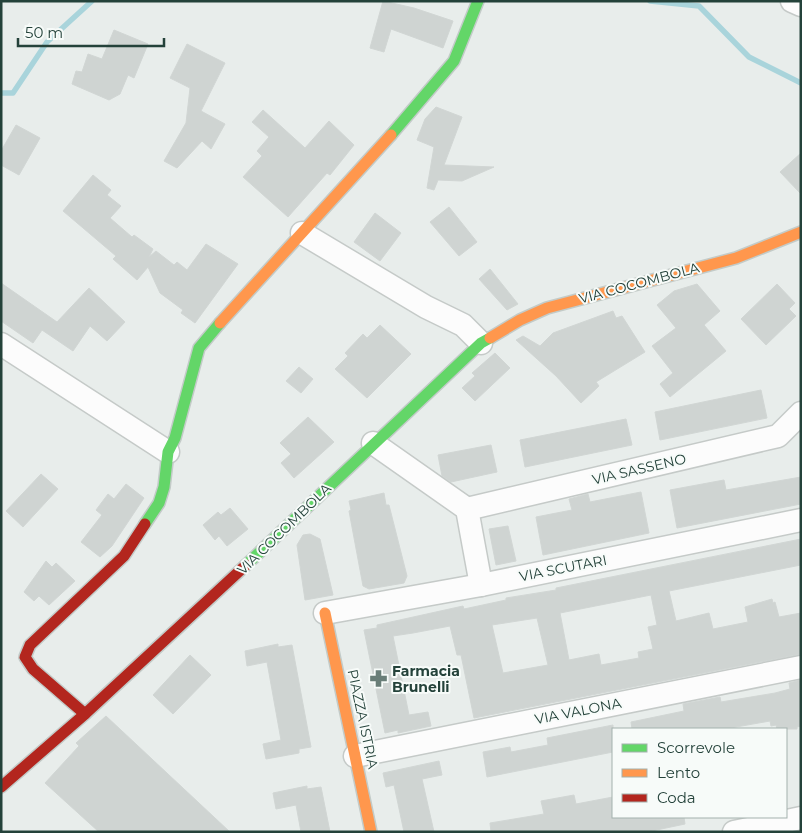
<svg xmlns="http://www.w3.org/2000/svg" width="802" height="833" font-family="Montserrat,sans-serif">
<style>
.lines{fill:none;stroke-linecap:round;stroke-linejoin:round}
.stream{stroke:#a9d4db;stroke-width:5.5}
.building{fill:#cfd4d2;stroke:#d1d6d4;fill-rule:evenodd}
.street-casing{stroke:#c5cac8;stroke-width:25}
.fast-casing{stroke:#c3cbc8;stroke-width:14}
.slow-casing{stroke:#c3cbc8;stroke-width:14}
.jam-casing{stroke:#c3cbc8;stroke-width:14}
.street{stroke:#fcfcfc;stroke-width:22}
.fast{stroke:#63d668;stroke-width:11}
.slow{stroke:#ff974d;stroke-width:11}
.jam{stroke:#b3261e;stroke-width:11}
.labels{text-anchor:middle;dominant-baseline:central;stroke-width:4;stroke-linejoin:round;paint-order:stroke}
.street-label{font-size:14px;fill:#24423a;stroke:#f7fbf9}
.poi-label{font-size:14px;font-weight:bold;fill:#24423a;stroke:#f7fbf9;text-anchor:start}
</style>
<rect width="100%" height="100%" fill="#e8edeb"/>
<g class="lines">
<g class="stream">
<polyline points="650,1 699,6 749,57 801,83"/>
<polyline points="1,93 13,93 47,42 92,1"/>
</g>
</g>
<g class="building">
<polygon points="383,1 414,8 453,21 443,48 391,29 384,52 370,48"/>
<polygon points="114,30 148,44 134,78 128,75 120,94 109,100 72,84 76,71 82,72 88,54 102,59"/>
<polygon points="187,44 225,63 201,111 225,124 211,149 202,141 177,168 164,161 186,123 190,88 170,78"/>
<polygon points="436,107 462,117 444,165 494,167 462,181 438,180 434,190 427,188 434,147 417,140 425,119"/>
<polygon points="263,110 305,148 329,121 354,145 330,175 327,173 288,217 243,177 262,156 257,151 269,137 252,122"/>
<polygon points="16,125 40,138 19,175 1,165 1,151"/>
<polygon points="801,153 801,194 780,172"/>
<polygon points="93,175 111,190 107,195 121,206 110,218 132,237 134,235 153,249 149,257 156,251 174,265 177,262 187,270 206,244 238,264 195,323 181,313 183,310 160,293 148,267 137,280 113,259 116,256 63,211"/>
<polygon points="449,207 477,242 459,256 430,222"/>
<polygon points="375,213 401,233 380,261 354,242"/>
<polygon points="490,269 518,304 507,310 479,279"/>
<polygon points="1,283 57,322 89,288 125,322 107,341 90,326 73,351 42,330 33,343 1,321"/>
<polygon points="697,284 720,311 704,325 726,351 670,397 660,384 673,373 652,346 676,328 657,305 674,291"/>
<polygon points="777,284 795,303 789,309 796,316 766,345 741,319"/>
<polygon points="613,311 616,318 622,316 645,352 596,382 599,386 581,403 556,376 516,340 523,336 540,346 553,333"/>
<polygon points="380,325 411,354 367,398 335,369 348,356 345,353 363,334 367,338"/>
<polygon points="495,353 510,368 475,401 462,388 475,376 472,373"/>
<polygon points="299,367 313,379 301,393 286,381"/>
<polygon points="761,390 767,418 660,440 655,412"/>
<polygon points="308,417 334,442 294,478 281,463 291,454 280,443"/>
<polygon points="626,419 632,445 525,467 520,440"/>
<polygon points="491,445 497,472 451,482 442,476 438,455"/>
<polygon points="41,474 58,489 23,527 6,511"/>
<polygon points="801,477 801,504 677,528 670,490 724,480 726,490"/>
<polygon points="126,484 144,498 112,546 100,557 81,542 102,515 96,510 108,494 114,499"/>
<polygon points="641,492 649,533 543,555 536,517 572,510 569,499 588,494 590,502"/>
<polygon points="384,493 386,505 389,505 407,576 404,583 369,589 363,586 349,511 351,510 349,501"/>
<polygon points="230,508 248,529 227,546 219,536 215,540 203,525 218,512 221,515"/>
<polygon points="508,526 516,561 496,565 489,529"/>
<polygon points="310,534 320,539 333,595 305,600 297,545 303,535"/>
<path d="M801 539V565L669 591 676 621 709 613 713 629 748 622 745 607 772 599 773 603 775 602 779 617 801 613V654L474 718 461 655H457L450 626 413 633 393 636 409 715 428 712 431 726 398 733V730L385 733 364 630 377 628V625L463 606 464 609 506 600V598L556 590V588ZM651 595 657 625 648 627 653 649 638 652 639 658 601 665 599 654 569 660 560 613ZM537 618 548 665 503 673 492 625Z"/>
<polygon points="46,561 52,567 56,563 75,581 49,605 39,596 34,601 24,592"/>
<polygon points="278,644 278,647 292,645 311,747 299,749 299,753 266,759 263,744 281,740 267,662 247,666 245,651"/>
<polygon points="190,655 211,675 173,714 153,695"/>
<polygon points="801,680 801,726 797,727 797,729 777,729 776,725 771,726 770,721 725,729 632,729 631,722 684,711 683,704 720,697 721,702 775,693 790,689 789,683"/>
<polygon points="106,716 230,832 99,832 45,783 79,746 76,743"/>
<polygon points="613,725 613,752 487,777 483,752 510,747 511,752 548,745 547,738"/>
<polygon points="439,761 442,775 422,779 434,832 404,832 394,785 386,787 383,773"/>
<polygon points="307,786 307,789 321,787 330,832 301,832 296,805 276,809 273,793"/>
<polygon points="574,795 576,804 613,797 613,817 684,817 685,824 647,832 491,832 490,823 544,814 541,801"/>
</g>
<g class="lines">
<defs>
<g id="street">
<polyline points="792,1 801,5"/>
<polyline points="302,233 426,307 463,325 481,343"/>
<polyline points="1,344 168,452"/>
<polyline points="373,443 467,509 481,585"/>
<polyline points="467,509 778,436 801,413"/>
<polyline points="325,613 481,585 801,520"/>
<polyline points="355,756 801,667"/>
<polyline points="734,832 801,818"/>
</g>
<g id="fast">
<polyline points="391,135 454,61 478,1"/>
<polyline points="145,524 159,503 164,487 168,452 175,438 199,348 220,323"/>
<polyline points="246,565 481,343 490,338"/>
</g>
<g id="slow">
<polyline points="220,323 391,135"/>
<polyline points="490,338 520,320 547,308 736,258 801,232"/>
<polyline points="325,613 371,832"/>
</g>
<g id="jam">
<polyline points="85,714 33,669 25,657 30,645 124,556 145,524"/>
<polyline points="1,787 85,714 246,565"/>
</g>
</defs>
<use href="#street" class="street-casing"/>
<use href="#fast" class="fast-casing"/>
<use href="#slow" class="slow-casing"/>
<use href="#jam" class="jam-casing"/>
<use href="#street" class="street"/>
<use href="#fast" class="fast"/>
<use href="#slow" class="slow"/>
<use href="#jam" class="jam"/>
</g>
<defs>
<symbol id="pharmacy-bare" viewBox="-9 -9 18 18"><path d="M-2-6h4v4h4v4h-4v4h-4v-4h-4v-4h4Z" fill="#697e78" stroke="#f7fbf9" stroke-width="2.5" paint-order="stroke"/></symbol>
</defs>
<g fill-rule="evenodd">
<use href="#pharmacy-bare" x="366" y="666" width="25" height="25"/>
</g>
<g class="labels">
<g class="street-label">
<text transform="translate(639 283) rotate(-15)">VIA COCOMBOLA</text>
<text transform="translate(639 469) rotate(-13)">VIA SASSENO</text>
<text transform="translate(284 529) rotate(-44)">VIA COCOMBOLA</text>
<text transform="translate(563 568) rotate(-11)">VIA SCUTARI</text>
<text transform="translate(578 711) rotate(-11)">VIA VALONA</text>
<text transform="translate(363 719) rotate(78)">PIAZZA ISTRIA</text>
</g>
<g class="poi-label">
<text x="392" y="671">Farmacia<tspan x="392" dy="16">Brunelli</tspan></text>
</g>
</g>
<rect width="802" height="833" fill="none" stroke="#24423a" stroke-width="5"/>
<rect x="612" y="728" width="175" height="90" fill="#f7fbf9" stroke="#a3b1ad"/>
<rect x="622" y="744" width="25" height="8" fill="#63d668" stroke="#a3b1ad"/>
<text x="657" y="753" font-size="15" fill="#24423a">Scorrevole</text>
<rect x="622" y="769" width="25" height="8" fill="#ff974d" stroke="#a3b1ad"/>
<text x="657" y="778" font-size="15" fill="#24423a">Lento</text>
<rect x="622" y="794" width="25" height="8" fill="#b3261e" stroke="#a3b1ad"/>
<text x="657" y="803" font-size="15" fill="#24423a">Coda</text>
<path d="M18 38v8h146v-8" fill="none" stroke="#24423a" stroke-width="2.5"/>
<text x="25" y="38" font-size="15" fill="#24423a" stroke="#f7fbf9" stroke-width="4" paint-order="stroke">50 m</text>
</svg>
